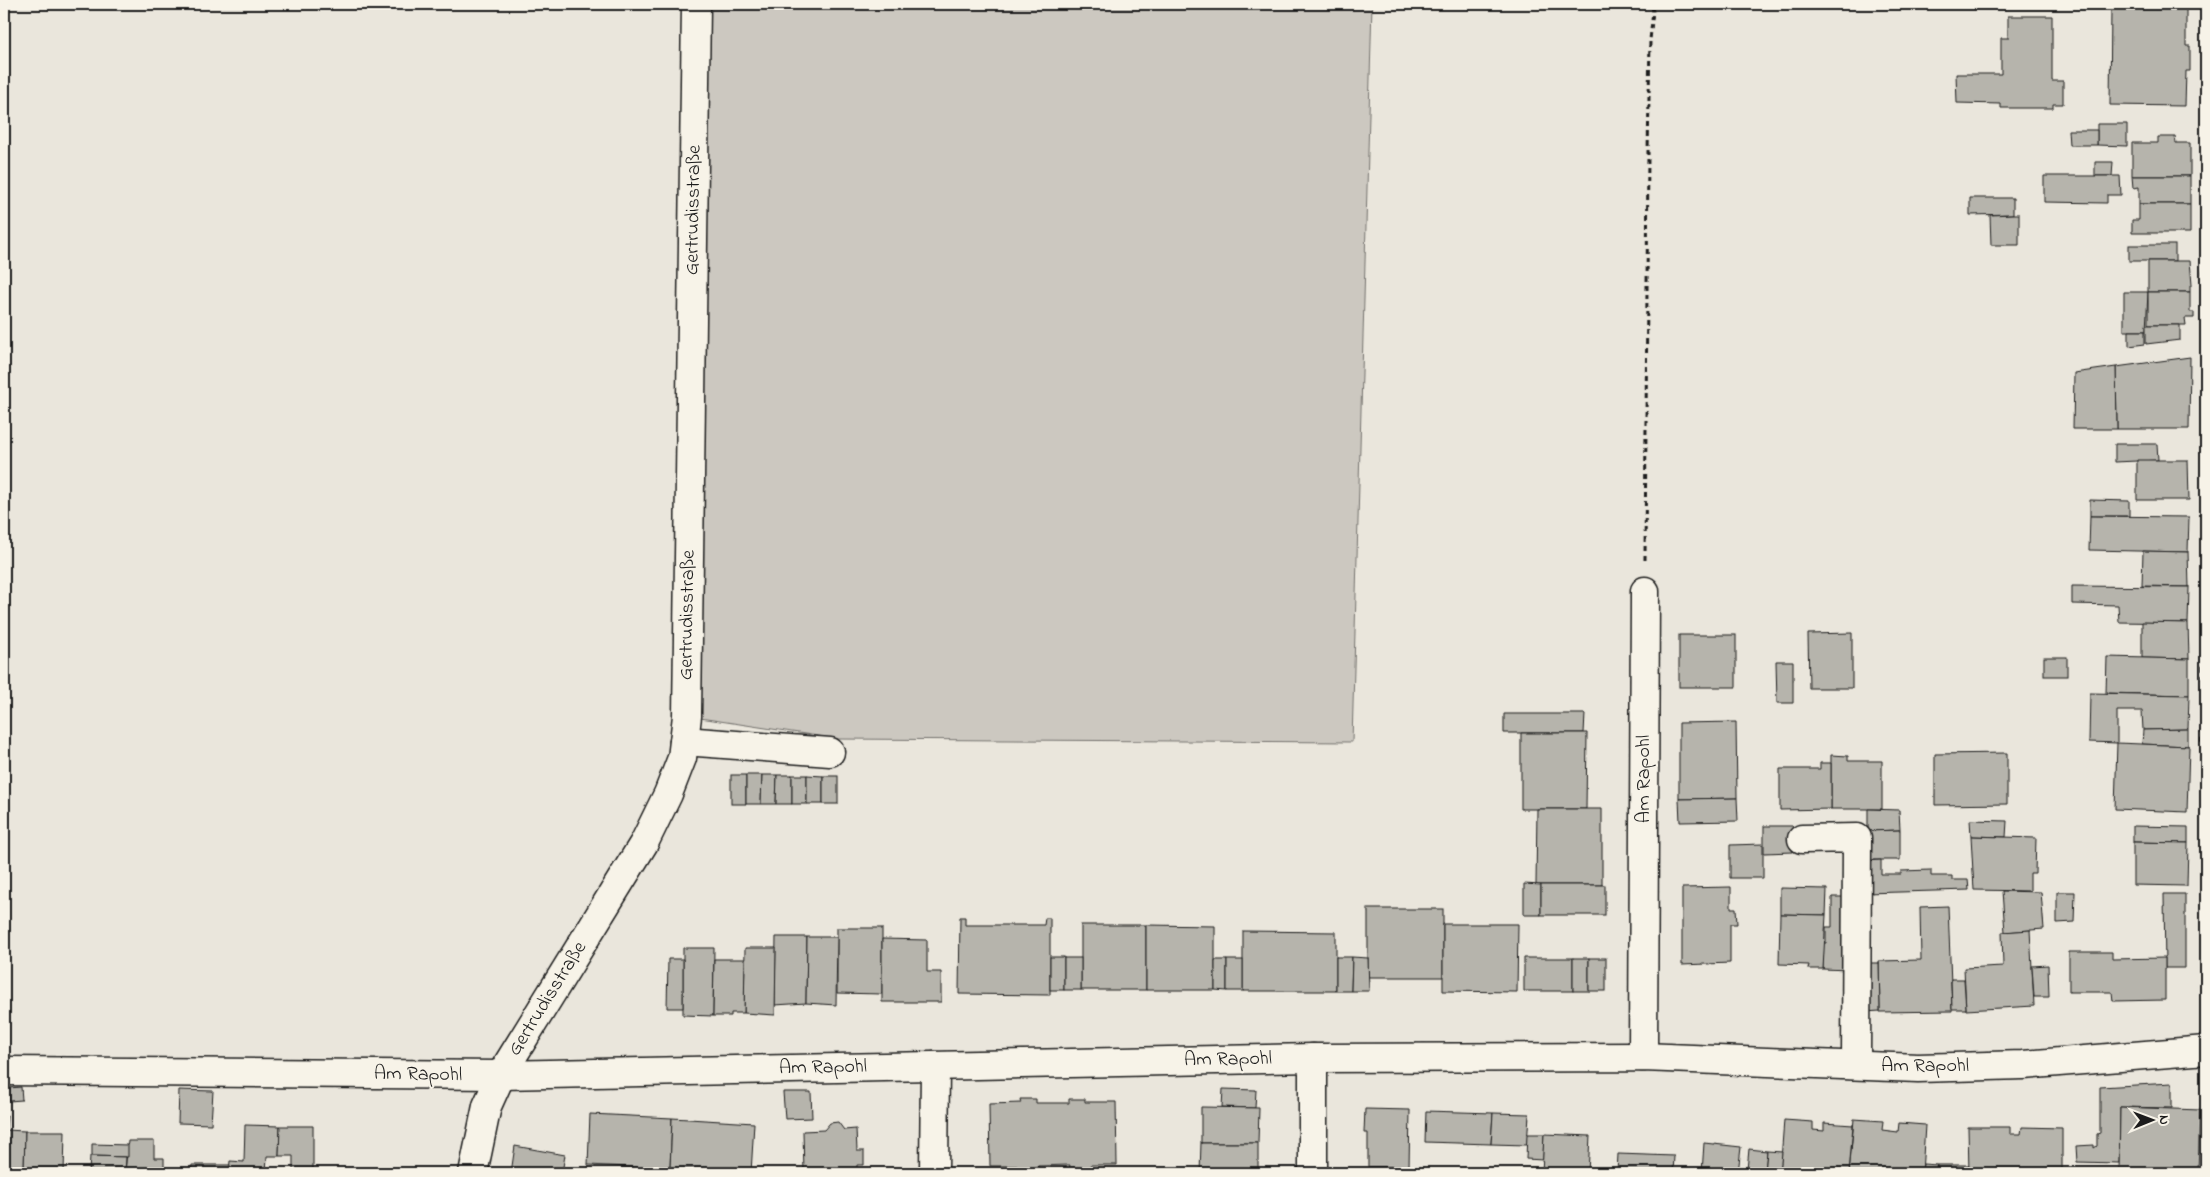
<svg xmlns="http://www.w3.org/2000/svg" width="2210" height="1177" font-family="'Indie Flower',sans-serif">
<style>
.green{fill:#ccc8c0;stroke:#74726e}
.building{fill:#b6b4ac;stroke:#1c1c1c}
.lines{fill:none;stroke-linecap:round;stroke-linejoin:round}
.minor-casing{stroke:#1c1c1c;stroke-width:31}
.path{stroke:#1c1c1c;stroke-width:3;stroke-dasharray:5 4;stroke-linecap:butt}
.minor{stroke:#f7f3e8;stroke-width:28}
.labels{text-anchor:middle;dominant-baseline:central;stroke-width:4;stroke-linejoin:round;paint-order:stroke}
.street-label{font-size:20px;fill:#1c1c1c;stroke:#f7f3e8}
</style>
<rect width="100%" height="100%" fill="#eae6dc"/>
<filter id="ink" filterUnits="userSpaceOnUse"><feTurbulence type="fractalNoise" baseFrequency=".02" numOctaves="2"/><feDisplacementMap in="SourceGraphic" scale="10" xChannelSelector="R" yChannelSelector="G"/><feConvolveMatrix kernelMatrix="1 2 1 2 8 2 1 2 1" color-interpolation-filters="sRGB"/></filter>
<g filter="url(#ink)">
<polygon class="green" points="696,4 1372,4 1352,742 838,739 687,716"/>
<g class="building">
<polygon points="2111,8 2186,9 2186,46 2190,46 2190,71 2186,71 2185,106 2110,105"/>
<polygon points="2008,16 2052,16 2052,81 2063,81 2063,104 2053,104 2053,108 2001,108 2001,104 1957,103 1956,74 2001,74 2001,38 2008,38"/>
<polygon points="2097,124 2127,124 2127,146 2097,145"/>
<polygon points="2068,130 2097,130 2097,145 2069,145"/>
<polygon points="2158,137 2175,137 2176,143 2190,143 2190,176 2132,176 2132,143 2158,143"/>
<polygon points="2095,162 2113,162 2112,176 2095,176"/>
<polygon points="2044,176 2120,176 2121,195 2107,195 2107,203 2044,202"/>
<polygon points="2132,176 2190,176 2190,204 2139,204 2139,187 2133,188"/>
<polygon points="1970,198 2013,198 2013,214 1970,215"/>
<polygon points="2139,204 2190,204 2190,233 2132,233 2132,220 2139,220"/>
<polygon points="2013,214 2019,214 2019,245 1991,245 1990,215"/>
<rect x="2129" y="245" width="46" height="16"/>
<polygon points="2148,261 2190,261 2192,285 2190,285 2190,292 2148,292"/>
<polygon points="2124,292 2148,292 2146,331 2124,331"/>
<polygon points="2148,292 2190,292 2190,312 2194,312 2194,318 2185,318 2186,325 2148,325"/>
<polygon points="2146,325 2180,325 2180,340 2146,344"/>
<polygon points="2129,331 2145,331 2145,344 2129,346"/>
<polygon points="2190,357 2189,429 2117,429 2116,367"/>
<polygon points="2116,367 2117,429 2073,429 2074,373"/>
<polygon points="2115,444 2157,444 2158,460 2115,462"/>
<polygon points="2137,460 2188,460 2189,500 2137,500"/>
<polygon points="2090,500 2129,501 2129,516 2090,516"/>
<polygon points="2090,516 2189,517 2188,552 2089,550"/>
<polygon points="2143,551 2188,552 2189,587 2142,586"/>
<polygon points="2072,586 2189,587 2188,623 2119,622 2118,605 2072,604"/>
<polygon points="2142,622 2188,623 2189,659 2142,658"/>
<polygon points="1852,633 1852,688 1809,688 1808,634"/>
<rect x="1679" y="635" width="57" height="52"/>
<rect x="2044" y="657" width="23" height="19"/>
<polygon points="2107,657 2189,659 2189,695 2106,693"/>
<polygon points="1776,661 1793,661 1793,703 1777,703"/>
<polygon points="2090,693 2189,695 2188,729 2143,730 2142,711 2117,711 2117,743 2089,742"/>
<polygon points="1504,714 1585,714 1584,733 1504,733"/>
<polygon points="1736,722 1737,798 1679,799 1679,723"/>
<polygon points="2188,729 2188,746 2142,744 2143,730"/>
<polygon points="1521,733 1587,733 1586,809 1521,809"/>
<polygon points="2117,743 2189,746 2187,812 2115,809"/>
<polygon points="2007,753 2007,804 1935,805 1935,754"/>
<polygon points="1831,755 1848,756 1848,761 1882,761 1882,809 1831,809"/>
<polygon points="1820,763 1831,763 1831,809 1780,810 1780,769 1820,769"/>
<rect x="731" y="775" width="15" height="29"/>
<polygon points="746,775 762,775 761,804 746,804"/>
<polygon points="762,775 777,775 776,804 761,804"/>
<polygon points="777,775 792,775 792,804 776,804"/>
<rect x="792" y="775" width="15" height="29"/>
<polygon points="807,775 823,776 823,804 807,804"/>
<rect x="823" y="776" width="15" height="28"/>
<polygon points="1737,798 1738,821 1680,822 1679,799"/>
<polygon points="1537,809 1602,809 1602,885 1536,885"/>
<polygon points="1868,809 1899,810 1900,830 1868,831"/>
<polygon points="1970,820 2007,821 2006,837 1971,836"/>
<polygon points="1764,826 1793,826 1793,852 1764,853"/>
<polygon points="2133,826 2188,827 2188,843 2133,842"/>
<polygon points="1900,830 1900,860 1868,860 1868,831"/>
<polygon points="1971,836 2036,838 2035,873 2030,873 2030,891 1974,890"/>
<polygon points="2133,842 2188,843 2187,886 2133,885"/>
<polygon points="1763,844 1763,878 1730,878 1730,845"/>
<polygon points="1881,860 1881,874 1901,874 1901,871 1931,870 1931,876 1952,876 1952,880 1968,880 1969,890 1865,893 1865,861"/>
<polygon points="1524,884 1541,885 1541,915 1524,915"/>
<rect x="1541" y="885" width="64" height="30"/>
<polygon points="1731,887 1731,908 1736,908 1737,924 1730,924 1730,963 1682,965 1682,888"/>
<polygon points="1780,888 1827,889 1826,915 1780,914"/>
<polygon points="2002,891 2041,892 2044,929 2005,932"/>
<polygon points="2057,892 2075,892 2074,922 2057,923"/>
<polygon points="2164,894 2185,894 2185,968 2165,968"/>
<polygon points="1832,897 1849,897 1849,970 1823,969 1823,943 1826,943 1826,927 1832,927"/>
<polygon points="1948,906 1952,1011 1880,1012 1879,961 1921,960 1920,907"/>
<rect x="1368" y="909" width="75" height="68"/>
<polygon points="1780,914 1826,915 1823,969 1808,969 1809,965 1779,964"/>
<polygon points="960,917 965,917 965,925 1044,925 1045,918 1050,918 1050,995 959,994"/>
<polygon points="1443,924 1518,924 1517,992 1443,991"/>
<rect x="1081" y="925" width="65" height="65"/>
<polygon points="1146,925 1215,926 1215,990 1146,990"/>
<polygon points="837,928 882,928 882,994 837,993"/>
<polygon points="2030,930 2034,1006 1966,1010 1964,968 2003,966 2002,932"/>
<polygon points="1243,931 1336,932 1336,991 1243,991"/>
<polygon points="776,937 807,937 806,1003 775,1005"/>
<polygon points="807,937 837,937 836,1005 806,1003"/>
<polygon points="882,939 927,940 927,972 941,972 941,1002 882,1002"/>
<polygon points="683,948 714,948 713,1016 683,1015"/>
<polygon points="745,948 776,948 775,1015 744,1013"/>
<polygon points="2069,952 2112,952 2112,959 2165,958 2165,1000 2113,1001 2112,992 2069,992"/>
<rect x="1050" y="957" width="14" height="33"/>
<polygon points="1336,957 1352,957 1351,991 1336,991"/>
<polygon points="1352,957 1368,958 1369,991 1351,991"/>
<rect x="1064" y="958" width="17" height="32"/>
<rect x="1524" y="958" width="49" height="33"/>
<rect x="1573" y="958" width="16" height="33"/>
<rect x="1589" y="958" width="17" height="33"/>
<polygon points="668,959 683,959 683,1008 667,1008"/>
<polygon points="714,959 745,959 744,1013 731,1013 731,1016 713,1016"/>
<polygon points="1215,960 1227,960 1227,991 1215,990"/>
<rect x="1227" y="960" width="16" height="31"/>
<polygon points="1865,963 1879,963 1880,1011 1865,1012"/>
<polygon points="2048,965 2049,997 2034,997 2032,966"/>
<polygon points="1951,979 1964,979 1966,1009 1952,1009"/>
<polygon points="2172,1083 2172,1108 2120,1107 2119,1163 2077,1162 2076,1146 2094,1145 2094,1148 2097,1146 2097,1134 2100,1133 2100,1087"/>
<polygon points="21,1087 22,1100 9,1101 9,1088"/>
<polygon points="1223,1089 1256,1090 1255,1108 1222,1107"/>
<polygon points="179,1090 213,1091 211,1124 178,1123"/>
<polygon points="783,1092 811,1092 812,1118 785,1119"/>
<polygon points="1020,1099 1036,1099 1036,1103 1069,1103 1069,1099 1085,1099 1085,1102 1116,1102 1117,1165 1090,1165 1090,1168 1069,1168 1070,1165 1038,1166 1038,1168 1017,1168 1017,1166 990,1166 989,1104 1021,1103"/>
<polygon points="1201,1107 1259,1108 1258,1143 1201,1143"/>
<polygon points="2120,1107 2200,1110 2198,1173 2119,1173"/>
<polygon points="1365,1109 1410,1110 1409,1167 1368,1167 1368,1133 1364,1133"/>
<polygon points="1426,1111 1493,1113 1491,1144 1425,1142"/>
<polygon points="1493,1113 1529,1114 1527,1145 1491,1144"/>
<polygon points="590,1114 672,1118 670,1169 588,1165"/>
<polygon points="4,1116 7,1116 6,1130 25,1131 24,1173 4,1173"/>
<polygon points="672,1118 754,1123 751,1173 670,1169"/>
<polygon points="1854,1119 1883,1121 1882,1130 1898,1132 1899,1123 1925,1125 1922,1173 1849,1173"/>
<polygon points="1784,1120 1813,1122 1813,1130 1824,1131 1824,1123 1853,1125 1849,1173 1780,1173"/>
<polygon points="838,1122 844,1130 856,1129 857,1151 864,1151 864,1165 857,1165 857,1173 804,1173 803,1131 824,1130 830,1123"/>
<polygon points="245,1125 280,1126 279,1156 267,1156 266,1173 229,1173 230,1161 244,1162"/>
<polygon points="280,1126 313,1126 313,1173 331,1173 293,1173 293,1156 279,1156"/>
<polygon points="1968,1127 2010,1127 2010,1134 2021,1134 2022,1127 2062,1128 2062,1173 1969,1173"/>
<polygon points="25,1131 65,1131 64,1173 24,1173"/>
<polygon points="1527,1134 1544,1134 1543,1160 1526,1159"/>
<polygon points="1544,1134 1590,1136 1588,1173 1542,1173"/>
<polygon points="128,1141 154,1141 154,1158 164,1158 164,1173 125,1173"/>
<polygon points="1201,1143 1258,1143 1258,1173 1200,1173"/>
<polygon points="1704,1143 1741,1147 1738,1173 1702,1173"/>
<polygon points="92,1144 128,1145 128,1157 92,1156"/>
<polygon points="515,1146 565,1155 562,1173 511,1173"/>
<polygon points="1749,1149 1767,1151 1765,1173 1750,1173 1747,1170"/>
<polygon points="1767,1151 1782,1152 1780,1173 1765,1173"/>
<polygon points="1618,1154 1674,1156 1673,1173 1617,1173"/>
<polygon points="90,1156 126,1157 125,1173 89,1173"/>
<polygon points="1923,1164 1937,1165 1936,1173 1922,1173"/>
<polygon points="192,1165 230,1165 229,1173 191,1173"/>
<polygon points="1937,1165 1969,1165 1969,1173 1936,1173"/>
<rect x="1370" y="1167" width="33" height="6"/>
<polygon points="2062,1169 2077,1170 2077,1173 2062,1173"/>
</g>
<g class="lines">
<defs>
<g id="minor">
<polyline points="684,741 830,752"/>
<polyline points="1802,839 1857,838 1856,1065"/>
<polyline points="1643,1057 1645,591"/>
<polyline points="1313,1058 1313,1173"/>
<polyline points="4,1071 501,1075 1313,1058 1643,1057 1918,1068 2023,1065 2206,1050"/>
<polyline points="473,1173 487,1106 501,1075 644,843 668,794 682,758 687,716 696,4"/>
<polyline points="934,1173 935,1066"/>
</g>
</defs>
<use href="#minor" class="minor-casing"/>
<g class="path">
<polyline points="2206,261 2204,271 2206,496 2201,773 2206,793"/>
<polyline points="1645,560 1648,153 1650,40 1653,11 1651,4"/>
<polyline points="2203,1019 2206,917"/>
<polyline points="2203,1173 2203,1080"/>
</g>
<use href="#minor" class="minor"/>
</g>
</g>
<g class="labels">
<g class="street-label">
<text transform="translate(694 210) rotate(-89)">Gertrudisstraße</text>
<text transform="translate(688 615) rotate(-89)">Gertrudisstraße</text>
<text transform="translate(1644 779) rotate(-90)">Am Rapohl</text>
<text transform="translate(548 999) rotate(-58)">Gertrudisstraße</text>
<text transform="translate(1228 1060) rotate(-1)">Am Rapohl</text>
<text x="1925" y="1066">Am Rapohl</text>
<text transform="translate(823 1068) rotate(-1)">Am Rapohl</text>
<text transform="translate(418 1075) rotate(1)">Am Rapohl</text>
</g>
</g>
<rect width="2210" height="1177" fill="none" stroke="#f7f3e8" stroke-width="20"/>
<rect x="10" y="10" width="2190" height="1157" fill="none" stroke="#1c1c1c" stroke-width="2" filter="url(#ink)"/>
<g transform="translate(2152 1120) rotate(89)" stroke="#f7f3e8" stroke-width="4" paint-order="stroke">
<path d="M0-4L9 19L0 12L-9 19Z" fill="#1c1c1c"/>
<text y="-8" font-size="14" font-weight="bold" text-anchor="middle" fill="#1c1c1c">N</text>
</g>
</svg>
